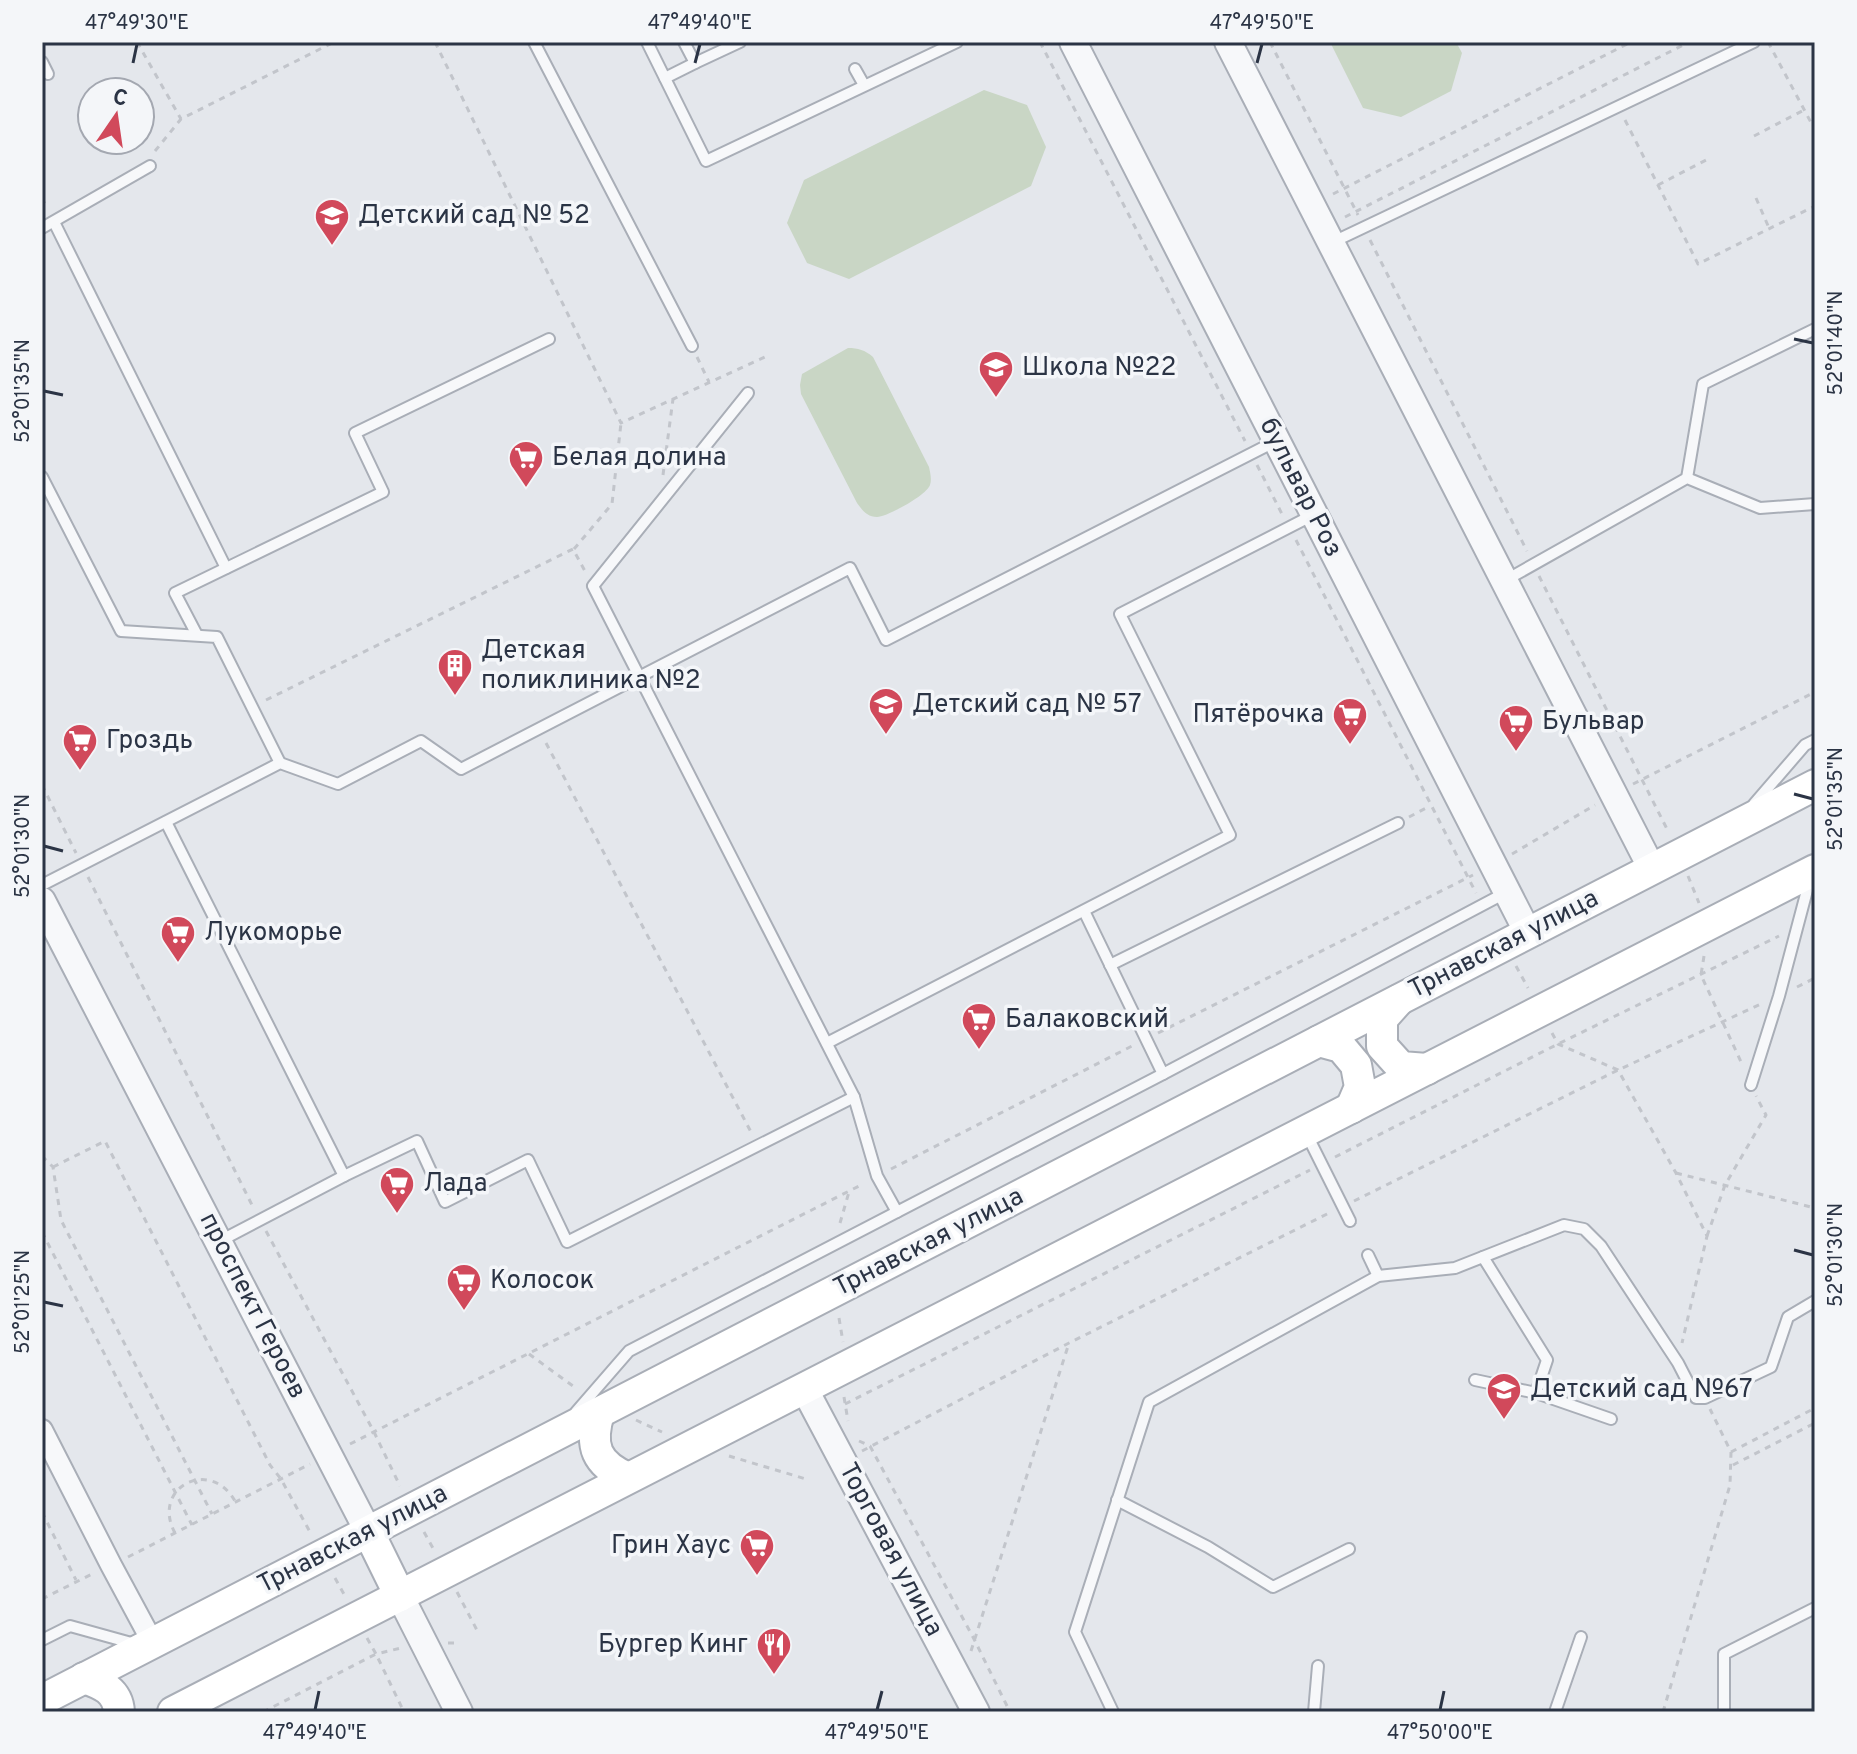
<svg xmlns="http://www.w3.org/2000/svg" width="1857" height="1754" font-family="Overpass,sans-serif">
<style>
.green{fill:#c9d6c5}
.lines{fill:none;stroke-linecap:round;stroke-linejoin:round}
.service-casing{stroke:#a9aeb7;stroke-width:14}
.minor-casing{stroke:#a9aeb7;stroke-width:24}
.tertiary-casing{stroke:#a9aeb7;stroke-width:30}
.secondary-casing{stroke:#a9aeb7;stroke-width:34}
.path{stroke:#c2c5cb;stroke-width:3;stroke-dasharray:6 6;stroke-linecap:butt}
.service{stroke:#f7f8fa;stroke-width:10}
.minor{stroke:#f7f8fa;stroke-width:20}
.tertiary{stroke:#f7f8fa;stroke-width:26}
.secondary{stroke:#fff;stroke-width:30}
.ticks{fill:none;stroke:#2b3445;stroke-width:3}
.labels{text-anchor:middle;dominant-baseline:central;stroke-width:7;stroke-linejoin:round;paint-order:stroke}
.poi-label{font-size:26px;fill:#2b3445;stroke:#f4f6f9;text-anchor:start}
.street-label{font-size:26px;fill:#2b3445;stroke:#f4f6f9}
.neatline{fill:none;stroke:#2b3445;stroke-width:3}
.ticks-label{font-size:20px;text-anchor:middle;fill:#2b3445}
</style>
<rect width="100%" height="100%" fill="#e4e7ec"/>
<g class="green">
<polygon points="1330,42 1456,42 1462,53 1451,91 1401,117 1363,108"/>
<polygon points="984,90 1027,105 1046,147 1031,186 849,279 807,263 787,223 804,180"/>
<path d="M848 348C858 348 865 350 873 357L929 467C930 472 932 479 930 485 927 495 887 517 877 517 867 517 862 510 857 503L801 394 800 385 802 374Z"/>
</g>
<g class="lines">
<defs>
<g id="service">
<polyline points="534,42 692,346"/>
<polyline points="647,42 706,161 957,42"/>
<polyline points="684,42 695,63 740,42"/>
<polyline points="42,62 48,74"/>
<polyline points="855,69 864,85"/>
<polyline points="665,78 695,63"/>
<polyline points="54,222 226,568"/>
<polyline points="42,228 150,166"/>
<polyline points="1333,242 1754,42"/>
<polyline points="748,393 593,586 854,1097 877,1176 897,1212"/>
<polyline points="42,477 121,631 217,637 280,763"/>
<polyline points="1687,478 1703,384 1815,329"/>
<polyline points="1506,580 1687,478 1760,508 1815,504"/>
<polyline points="197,635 175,593 383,492 355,433 549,339"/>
<polyline points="1754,804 1805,745 1815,740"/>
<polyline points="166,822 344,1176"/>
<polyline points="42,885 280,763 338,784 421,741 461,769 850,568 886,640 1274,442"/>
<polyline points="1084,911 1163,1074"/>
<polyline points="1110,965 1398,823"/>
<polyline points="827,1043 1230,835 1120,614 1313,515"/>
<polyline points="1751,1085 1779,996 1810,879"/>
<polyline points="1306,1133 1350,1221"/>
<polyline points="218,1242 344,1176 417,1141 445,1202 528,1160 567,1242 854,1097"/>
<polyline points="1368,1255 1378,1276"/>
<polyline points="1475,1380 1536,1393 1547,1360 1483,1257"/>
<polyline points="1536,1393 1611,1419"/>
<polyline points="576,1412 629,1351 1163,1074 1507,892"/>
<polyline points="1117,1500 1208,1547 1273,1587 1349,1549"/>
<polyline points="42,1640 70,1626 135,1644"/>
<polyline points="1113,1712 1075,1632 1149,1402 1378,1276 1455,1268 1564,1225 1584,1229 1601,1246 1678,1363 1696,1398 1705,1398 1771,1367 1788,1317 1815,1301"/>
<polyline points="1314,1712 1318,1666"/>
<polyline points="1555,1712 1581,1637"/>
<polyline points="1724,1712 1724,1654 1815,1608"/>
</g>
<polyline id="minor" points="42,1430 111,1565 153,1643"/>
<g id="tertiary">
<polyline points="1073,42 1528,933"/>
<polyline points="1228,42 1652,869"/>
<polyline points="42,901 369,1533"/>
<polyline points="804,1388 976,1712"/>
<polyline points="400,1596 459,1712"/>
</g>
<g id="secondary">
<polyline points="1399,1000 1382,1019 1382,1046 1401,1067 1427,1069"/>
<polyline points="1319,1041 1341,1047 1356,1065 1360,1087 1351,1108"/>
<path d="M599 1413C589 1446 596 1464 628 1478"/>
<polyline points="369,1533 400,1596"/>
<path d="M84 1678C102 1684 118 1691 119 1712"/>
<polyline points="42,1700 1815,785"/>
<polyline points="173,1712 1815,870"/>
</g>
</defs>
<use href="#service" class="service-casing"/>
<use href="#minor" class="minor-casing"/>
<use href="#tertiary" class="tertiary-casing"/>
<use href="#secondary" class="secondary-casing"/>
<g class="path">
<polyline points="137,42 181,119"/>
<polyline points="435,42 621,423 767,356"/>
<polyline points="1040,42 1245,441"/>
<polyline points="1270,42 1358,215"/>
<polyline points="1768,42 1815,130"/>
<polyline points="1625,120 1698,264 1815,206"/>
<polyline points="1754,136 1804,110"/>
<polyline points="155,151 181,119 334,42"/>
<polyline points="1658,185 1708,159"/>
<polyline points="1333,194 1631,42"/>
<polyline points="42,198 47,208"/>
<polyline points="1756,198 1769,228"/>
<polyline points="1345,217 1689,42"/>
<polyline points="1370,240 1527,551"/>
<polyline points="697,357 709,382"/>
<polyline points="1257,465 1283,516"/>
<polyline points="663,475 673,399"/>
<polyline points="1296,540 1476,893"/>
<polyline points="574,549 612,504 621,423"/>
<polyline points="1539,576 1669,833"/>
<polyline points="266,700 573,549 586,573"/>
<polyline points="546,743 751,1132"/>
<polyline points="1633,784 1815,692"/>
<polyline points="42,785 76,853"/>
<polyline points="1409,817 1430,806"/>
<polyline points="1512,854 1595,805"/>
<polyline points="1688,876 1699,903"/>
<polyline points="88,877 253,1207"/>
<polyline points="1704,956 1701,975 1742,1064"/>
<polyline points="1516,966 1528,988"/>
<polyline points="1797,987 1815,978"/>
<polyline points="1158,1033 1473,875"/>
<polyline points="1552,1033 1558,1044 1618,1070 1676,1173 1707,1236 1682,1343"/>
<polyline points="42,1156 53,1167 61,1220 212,1514"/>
<polyline points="1335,1157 1558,1044 1779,936"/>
<polyline points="53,1167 105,1141 270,1465 281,1479 310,1532"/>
<polyline points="891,1169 1134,1045"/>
<polyline points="1676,1173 1815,1208"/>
<polyline points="1354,1201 1618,1070 1761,1004"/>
<polyline points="840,1223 849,1192"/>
<polyline points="266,1231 374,1432 400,1486"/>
<polyline points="42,1232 192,1525"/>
<polyline points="1707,1236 1725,1185 1766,1115 1756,1096"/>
<polyline points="839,1318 843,1342"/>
<polyline points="529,1354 577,1389"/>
<polyline points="844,1397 848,1421"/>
<polyline points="845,1404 1310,1170"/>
<polyline points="636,1420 662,1432"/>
<polyline points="859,1441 870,1446 974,1639 1010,1712"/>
<polyline points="350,1444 863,1184"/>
<polyline points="862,1451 1069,1343 1329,1213"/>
<polyline points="1731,1452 1815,1408"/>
<polyline points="729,1456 806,1479"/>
<polyline points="1733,1465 1815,1423"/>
<polyline points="42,1512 76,1580"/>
<polyline points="424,1532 434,1550"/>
<path d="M175 1533C150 1487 212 1456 236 1503"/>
<polyline points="128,1557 310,1464"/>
<polyline points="335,1578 345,1596"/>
<polyline points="457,1592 479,1634"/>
<polyline points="42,1599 92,1574"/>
<polyline points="367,1638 376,1654 401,1648"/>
<polyline points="448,1643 459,1643"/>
<polyline points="971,1651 1069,1343"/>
<polyline points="263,1712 376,1654 404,1712"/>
<polyline points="1663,1712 1730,1485 1731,1452 1710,1409"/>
</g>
<use href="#service" class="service"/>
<use href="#minor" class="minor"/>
<use href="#tertiary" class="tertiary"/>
<use href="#secondary" class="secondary"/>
</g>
<path class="ticks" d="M133 63 137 44M695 63 700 44M1257 63 1262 44M1794 339 1813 343M44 391 63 395M1794 794 1813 799M44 846 63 851M1794 1250 1813 1255M44 1302 63 1306M315 1710 319 1691M877 1710 882 1691M1440 1710 1444 1691"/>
<defs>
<symbol id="school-pin" viewBox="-11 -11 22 30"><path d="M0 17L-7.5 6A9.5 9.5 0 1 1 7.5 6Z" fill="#d1495b" stroke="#f4f6f9"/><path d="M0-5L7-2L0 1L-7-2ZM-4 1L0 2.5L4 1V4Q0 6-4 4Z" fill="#fff"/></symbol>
<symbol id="supermarket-pin" viewBox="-11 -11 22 30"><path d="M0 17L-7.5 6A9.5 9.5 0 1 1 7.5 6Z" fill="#d1495b" stroke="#f4f6f9"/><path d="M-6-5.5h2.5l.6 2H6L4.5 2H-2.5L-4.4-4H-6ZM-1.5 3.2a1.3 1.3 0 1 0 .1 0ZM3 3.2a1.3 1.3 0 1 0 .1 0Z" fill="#fff"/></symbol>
<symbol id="building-pin" viewBox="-11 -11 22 30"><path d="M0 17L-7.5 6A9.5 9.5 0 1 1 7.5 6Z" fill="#d1495b" stroke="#f4f6f9"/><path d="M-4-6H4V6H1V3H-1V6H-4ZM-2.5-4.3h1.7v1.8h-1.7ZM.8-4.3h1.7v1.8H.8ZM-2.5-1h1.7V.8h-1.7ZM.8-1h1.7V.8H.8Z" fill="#fff"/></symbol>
<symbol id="restaurant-pin" viewBox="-11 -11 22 30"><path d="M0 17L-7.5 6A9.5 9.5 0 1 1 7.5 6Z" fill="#d1495b" stroke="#f4f6f9"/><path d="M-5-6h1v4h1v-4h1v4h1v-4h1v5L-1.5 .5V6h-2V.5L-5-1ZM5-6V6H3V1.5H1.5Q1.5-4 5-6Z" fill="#fff"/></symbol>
</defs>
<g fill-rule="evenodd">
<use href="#school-pin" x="312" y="196" width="40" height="54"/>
<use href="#school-pin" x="976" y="348" width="40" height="54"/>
<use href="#supermarket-pin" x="506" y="438" width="40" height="54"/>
<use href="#building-pin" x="435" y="646" width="40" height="54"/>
<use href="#school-pin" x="866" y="685" width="40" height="54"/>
<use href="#supermarket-pin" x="1330" y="695" width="40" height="54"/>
<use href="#supermarket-pin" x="1496" y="702" width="40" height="54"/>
<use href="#supermarket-pin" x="60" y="721" width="40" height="54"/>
<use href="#supermarket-pin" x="158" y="913" width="40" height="54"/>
<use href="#supermarket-pin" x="959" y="1000" width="40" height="54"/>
<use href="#supermarket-pin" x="377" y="1164" width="40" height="54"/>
<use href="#supermarket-pin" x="444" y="1261" width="40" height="54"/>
<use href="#school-pin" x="1484" y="1370" width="40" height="54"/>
<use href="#supermarket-pin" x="737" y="1526" width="40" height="54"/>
<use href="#restaurant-pin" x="754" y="1625" width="40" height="54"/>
</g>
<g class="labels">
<g class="poi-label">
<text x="358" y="216">Детский сад № 52</text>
<text x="1022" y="368">Школа №22</text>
<text x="552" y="458">Белая долина</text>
<text x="481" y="651">Детская<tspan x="481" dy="30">поликлиника №2</tspan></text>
<text x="912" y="705">Детский сад № 57</text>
<text x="1324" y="715" text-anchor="end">Пятёрочка</text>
<text x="1542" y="722">Бульвар</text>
<text x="106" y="741">Гроздь</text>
<text x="204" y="933">Лукоморье</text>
<text x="1005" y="1020">Балаковский</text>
<text x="423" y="1184">Лада</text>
<text x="490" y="1281">Колосок</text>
<text x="1530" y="1390">Детский сад №67</text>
<text x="731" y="1546" text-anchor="end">Грин Хаус</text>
<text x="748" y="1645" text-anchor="end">Бургер Кинг</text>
</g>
<g class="street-label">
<text transform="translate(1300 488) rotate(63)">бульвар Роз</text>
<text transform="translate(1504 945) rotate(-27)">Трнавская улица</text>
<text transform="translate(929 1243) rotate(-27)">Трнавская улица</text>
<text transform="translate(252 1306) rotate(63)">проспект Героев</text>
<text transform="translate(353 1540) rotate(-27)">Трнавская улица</text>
<text transform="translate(890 1550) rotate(62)">Торговая улица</text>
</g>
</g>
<rect width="1857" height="1754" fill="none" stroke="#f4f6f9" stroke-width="88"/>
<g transform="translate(116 116) rotate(13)"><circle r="38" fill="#f4f6f9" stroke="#a4a8b1" stroke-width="2"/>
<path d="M0-6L14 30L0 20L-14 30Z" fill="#d1495b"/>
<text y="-12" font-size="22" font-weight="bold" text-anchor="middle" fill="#2b3445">С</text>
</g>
<rect x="44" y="44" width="1769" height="1666" class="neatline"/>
<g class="ticks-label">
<text x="137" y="29">47°49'30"E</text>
<text x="700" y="29">47°49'40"E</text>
<text x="1262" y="29">47°49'50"E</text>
<text transform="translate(1835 343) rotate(-90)" y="7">52°01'40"N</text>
<text transform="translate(22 391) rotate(-90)" y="7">52°01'35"N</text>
<text transform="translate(1835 799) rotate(-90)" y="7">52°01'35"N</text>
<text transform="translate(22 846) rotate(-90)" y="7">52°01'30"N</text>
<text transform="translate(1835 1255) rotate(-90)" y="7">52°01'30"N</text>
<text transform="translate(22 1302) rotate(-90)" y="7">52°01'25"N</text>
<text x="315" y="1739">47°49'40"E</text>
<text x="877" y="1739">47°49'50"E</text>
<text x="1440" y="1739">47°50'00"E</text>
</g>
</svg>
